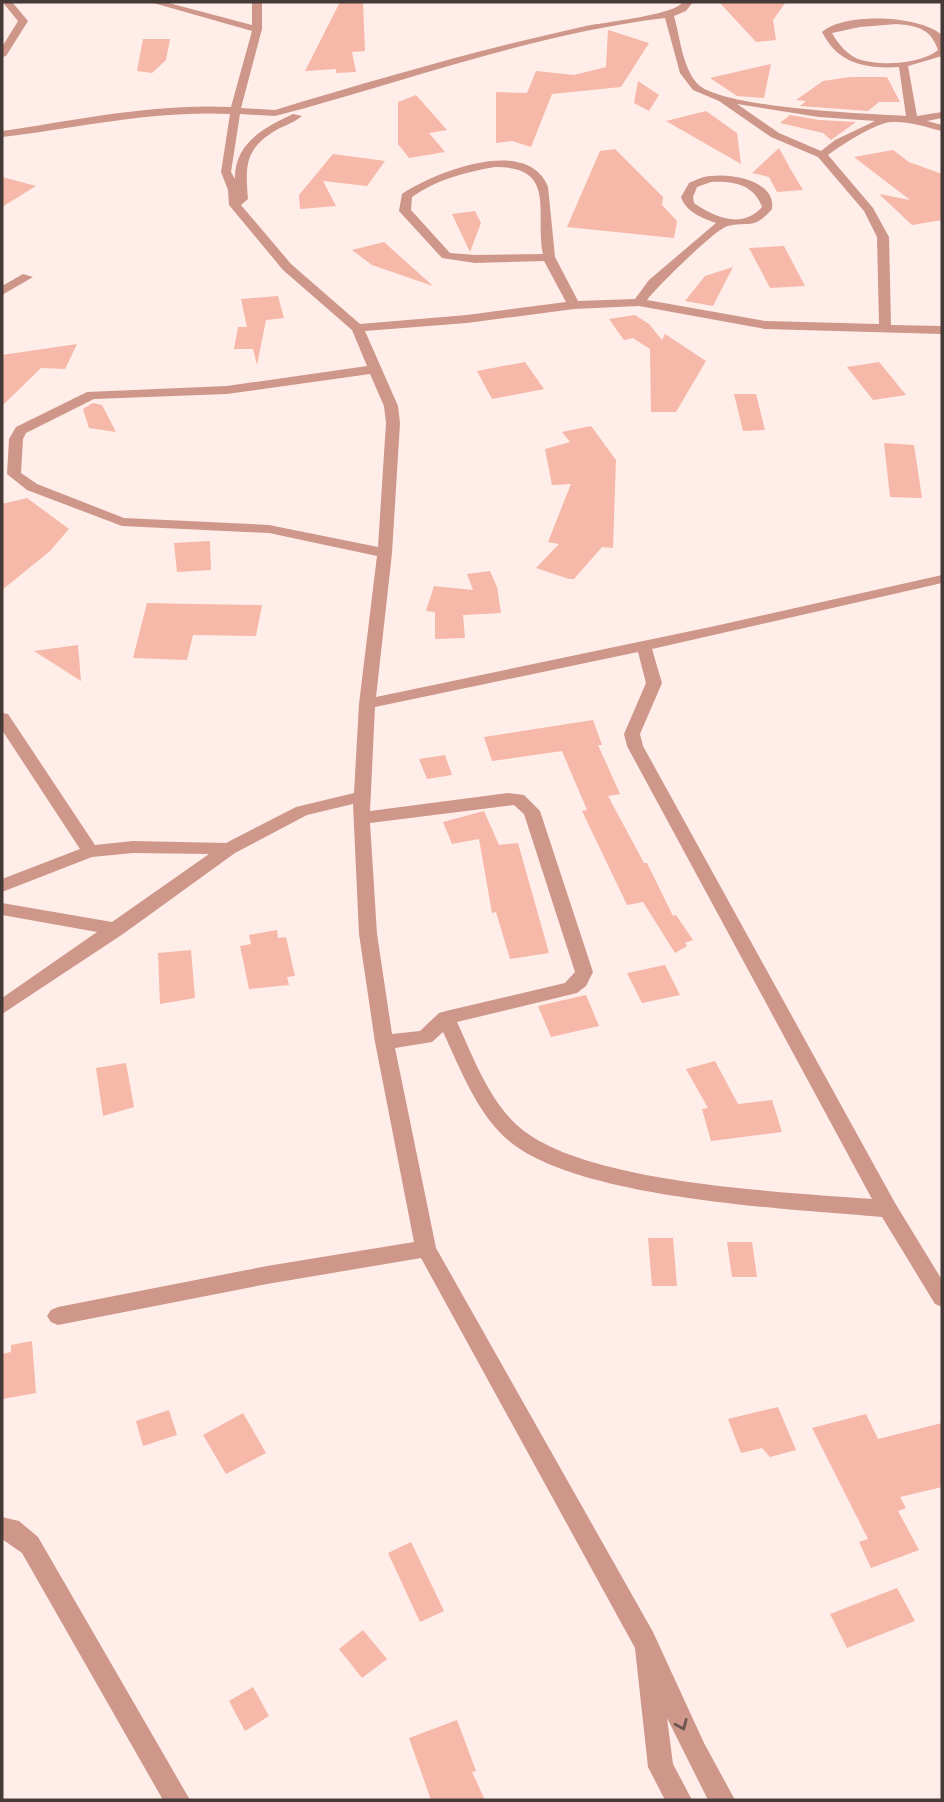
<svg xmlns="http://www.w3.org/2000/svg" width="944" height="1802" font-family="'Source Sans 3',sans-serif">
<style>
.building{fill:#f6b8a9}
.lines{fill:none;stroke-linecap:round;stroke-linejoin:round}
.minor{fill:#ce978a;fill-rule:evenodd}
.oneway{stroke:#6e5650}
</style>
<rect width="100%" height="100%" fill="#ffede9"/>
<g class="building">
<polygon points="340,2 363,2 365,51 352,52 356,72 336,73 336,69 305,71"/>
<polygon points="719,2 786,2 773,20 776,40 756,42"/>
<polygon points="608,30 649,43 621,87 552,94 531,147 512,141 496,143 496,92 527,93 536,71 574,75 606,67"/>
<polygon points="143,39 170,39 166,60 152,73 137,71"/>
<polygon points="771,64 764,98 737,96 710,78"/>
<polygon points="850,77 887,77 900,102 879,102 868,111 800,106 806,101 796,100 823,81"/>
<polygon points="638,81 659,95 649,111 634,103"/>
<polygon points="416,95 447,130 429,133 445,152 409,158 398,144 398,102"/>
<polygon points="706,111 737,133 741,164 666,121"/>
<polygon points="790,115 819,120 856,122 831,140 823,133 780,123"/>
<polygon points="779,148 791,170 803,190 777,192 769,177 752,173"/>
<polygon points="615,149 663,197 662,205 677,221 674,238 567,227 600,151"/>
<polygon points="893,150 909,162 942,174 942,220 912,225 879,194 910,200 854,157"/>
<polygon points="333,154 385,161 367,186 323,181 336,206 300,209 299,195"/>
<polygon points="2,177 36,186 2,207"/>
<polygon points="475,211 481,223 470,252 452,214"/>
<polygon points="384,242 433,286 372,265 352,250"/>
<polygon points="784,246 805,286 770,288 749,248"/>
<polygon points="733,267 713,306 685,301 705,276"/>
<polygon points="278,296 284,318 266,320 257,365 253,349 234,349 238,327 247,327 241,299"/>
<polygon points="635,315 649,324 662,340 665,334 706,361 676,412 651,412 650,349 633,338 624,340 609,319"/>
<polygon points="77,344 65,369 41,368 2,406 2,355"/>
<polygon points="525,362 544,389 492,399 477,371"/>
<polygon points="879,362 893,379 906,395 873,400 847,367"/>
<polygon points="734,394 756,394 765,430 743,431"/>
<polygon points="93,403 102,405 116,432 89,428 83,409"/>
<polygon points="591,426 616,460 613,548 602,547 574,579 569,579 536,568 559,544 548,542 571,484 552,485 545,449 570,442 562,432"/>
<polygon points="884,443 914,445 922,498 890,497"/>
<polygon points="27,498 69,529 50,551 2,590 2,504"/>
<polygon points="210,541 211,570 177,572 174,543"/>
<polygon points="490,571 497,587 501,613 463,615 465,638 435,639 435,612 426,611 434,586 473,590 467,574"/>
<polygon points="147,603 193,604 262,605 256,636 193,635 187,660 133,658"/>
<polygon points="78,645 81,681 34,651"/>
<polygon points="593,720 602,745 598,745 620,794 608,796 644,863 647,863 673,916 676,915 693,940 685,943 687,946 675,953 643,902 627,905 582,811 587,810 562,751 492,761 484,737"/>
<polygon points="445,755 452,775 427,779 419,759"/>
<polygon points="484,811 499,845 518,843 549,953 510,959 496,912 492,913 479,839 452,844 443,822"/>
<polygon points="277,930 278,938 286,937 295,976 287,977 289,985 249,989 240,946 251,944 249,935"/>
<polygon points="191,950 195,998 160,1004 158,953"/>
<polygon points="665,965 680,995 642,1003 627,973"/>
<polygon points="586,995 599,1026 551,1037 538,1006"/>
<polygon points="715,1061 738,1104 772,1100 782,1132 711,1141 702,1109 708,1108 686,1069"/>
<polygon points="126,1063 134,1107 103,1116 96,1068"/>
<polygon points="648,1238 673,1238 677,1286 652,1286"/>
<polygon points="727,1242 752,1242 757,1277 732,1277"/>
<polygon points="32,1341 36,1393 2,1399 2,1354 11,1352 11,1345"/>
<polygon points="778,1407 796,1450 770,1457 762,1448 741,1453 728,1419"/>
<polygon points="169,1410 177,1435 143,1446 136,1421"/>
<polygon points="243,1413 266,1453 226,1474 203,1435"/>
<polygon points="866,1414 878,1439 942,1423 942,1487 900,1497 906,1508 898,1511 919,1550 871,1568 859,1542 868,1539 812,1428"/>
<polygon points="411,1542 444,1611 420,1622 388,1553"/>
<polygon points="897,1588 915,1621 847,1648 830,1614"/>
<polygon points="363,1630 387,1659 362,1678 339,1649"/>
<polygon points="253,1687 269,1716 245,1731 229,1701"/>
<polygon points="457,1720 476,1771 472,1772 485,1800 431,1800 409,1738"/>
</g>
<g class="lines">
<g class="minor">
<polygon points="6,2 12,2 28,21 6,56 2,57 2,47 18,21 4,4"/>
<path d="M150 2H165L252 25V2H262V29L241 108 275 110C378 79 481 49 586 26 606 22 674 15 683 2H693L686 11 674 16C680 37 683 72 700 86 729 108 865 114 906 116L899 67C866 69 838 64 822 32 844 12 920 15 942 35V56L908 66 917 116 942 112V118L927 121 942 125V131C926 127 910 121 892 122 877 122 841 145 828 155L873 208 889 237 891 325 942 326V334L765 329 639 306 574 309 467 323 365 331 398 406 400 423 392 553 376 697 715 626 942 575V583L652 649 662 683 640 734 643 746 895 1203 942 1280V1307L935 1304 882 1217C790 1209 578 1199 509 1141 477 1114 460 1068 443 1032L432 1042 395 1048 436 1248 653 1632 704 1743 735 1800H708L667 1718 673 1764 692 1800H665L648 1767 635 1648 421 1258 267 1284 58 1325 51 1322 47 1316 51 1310 58 1307 267 1266 414 1242 375 1042 359 934 353 804 307 815 235 853 123 934 2 1014V998L97 932 2 915V903L112 922 209 854 133 853 92 857 2 892V879L80 849 2 730V713L8 714 95 845 133 841 226 843 296 807 354 793 359 704 377 556 269 533 122 526 27 490 7 474 9 439 16 427 87 392 227 386 367 366 352 330 283 270 229 205 228 190 221 172 230 114C154 110 77 128 2 137V131C77 120 155 103 231 107L252 31ZM665 18 680 73 693 90 719 101 771 137 818 157 864 211 877 237 879 324 765 321 647 300C656 288 716 228 728 226 750 221 754 230 772 209 776 181 732 173 711 176 703 176 696 180 689 183L681 197C686 212 702 218 716 223L649 280 635 299 578 301 555 257 548 187C528 135 435 172 402 194L399 211 442 258 475 263 544 261 566 302 467 315 360 324 291 264 241 205 248 199C245 165 245 148 278 129 286 125 295 122 302 116L293 114C265 127 234 143 235 179L231 172 240 114 275 116C405 82 531 34 665 18ZM897 24C918 26 931 29 938 50 921 64 881 66 861 60 848 56 838 44 832 33L860 27ZM737 104 819 117 875 121 835 140 821 151 779 133ZM495 167C557 167 535 210 543 254L475 255 450 253 411 210 412 197C436 180 465 172 495 167ZM711 182C732 181 754 184 762 207 743 229 715 218 694 203L693 197 697 187ZM370 374 384 406 386 423 378 547 269 525 124 518 37 484 21 473 23 439 26 433 94 399 227 394ZM638 652 646 683 624 734 627 746 872 1199C783 1192 594 1184 524 1131 491 1106 474 1059 457 1022L577 993 586 986 593 972 540 811 524 795 508 793 370 811 375 707ZM514 805 524 814 575 972 565 983 446 1011 439 1013 420 1031 392 1034 377 934 370 823Z"/>
<polygon points="23,274 33,277 2,295 2,286"/>
<polygon points="2,1517 19,1521 38,1537 190,1800 163,1800 22,1553 2,1539"/>
</g>
</g>
<defs><path id="oneway-chevron" d="M-2-3.5L2.5 0L-2 3.5" fill="none" stroke-width="1.6" stroke-linecap="round" stroke-linejoin="round" transform="scale(1.75)"/></defs>
<use class="oneway" href="#oneway-chevron" transform="translate(682 1725) rotate(66)"/>
<rect width="944" height="1802" fill="none" stroke="#453a37" stroke-width="7"/>
</svg>
